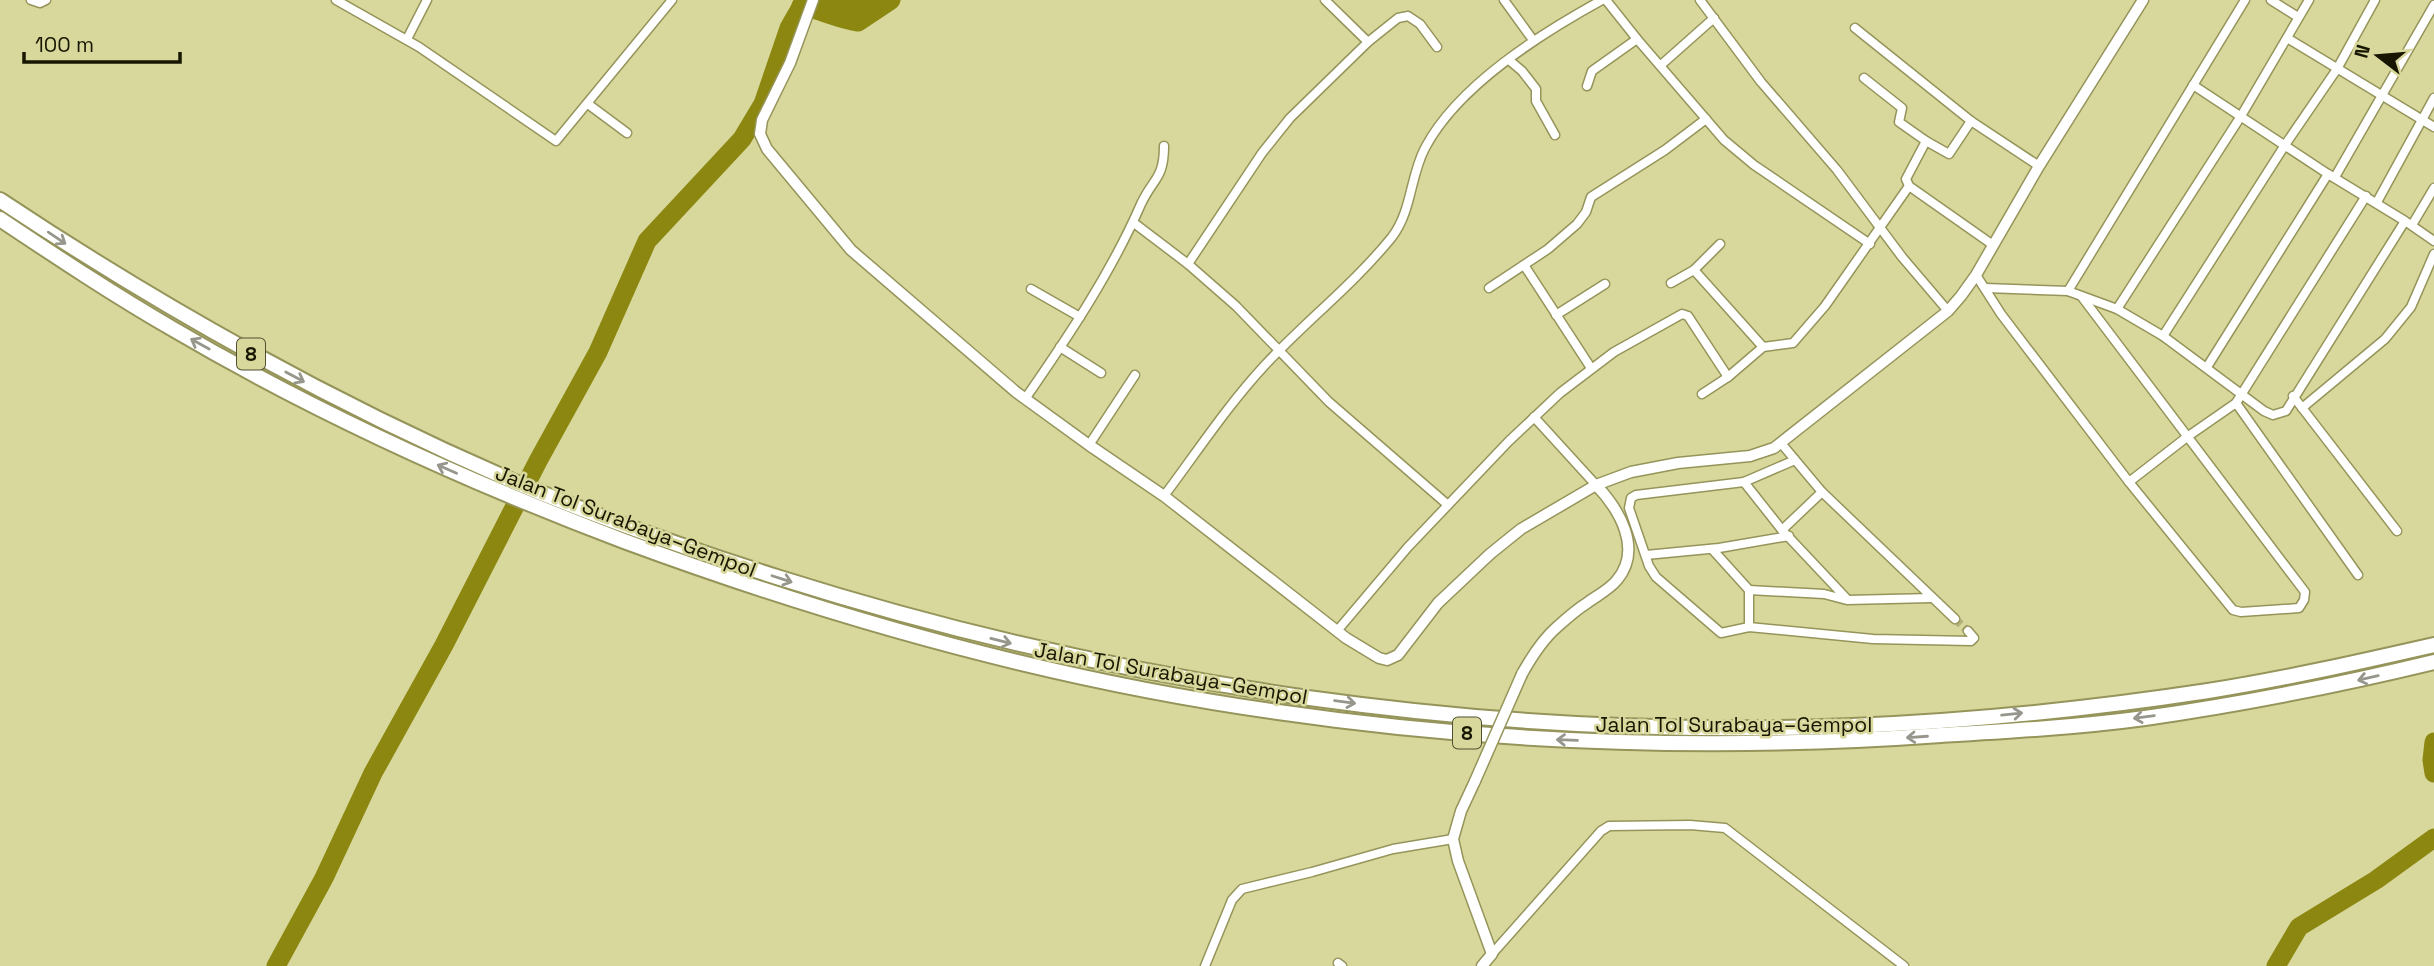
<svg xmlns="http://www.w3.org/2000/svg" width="2434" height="966" font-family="'Space Grotesk',sans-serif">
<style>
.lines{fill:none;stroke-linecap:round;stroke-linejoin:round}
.river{stroke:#8b8710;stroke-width:19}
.minor-tunnel{stroke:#b1b17d;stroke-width:8;stroke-dasharray:8 4;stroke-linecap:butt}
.minor-casing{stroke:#95945a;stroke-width:11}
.tertiary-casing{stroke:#95945a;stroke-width:13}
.motorway-casing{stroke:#95945a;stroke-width:18}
.minor{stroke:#fff;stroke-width:8}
.tertiary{stroke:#fff;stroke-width:10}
.motorway{stroke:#fff;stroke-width:14}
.tertiary-bridge-casing{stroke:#95945a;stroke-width:13;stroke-linecap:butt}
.tertiary-bridge{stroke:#fff;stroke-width:10}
.oneway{stroke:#97968d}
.labels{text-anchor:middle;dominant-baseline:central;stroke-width:5;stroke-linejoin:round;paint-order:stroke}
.shield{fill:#d8d89c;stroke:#515030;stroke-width:2}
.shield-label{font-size:19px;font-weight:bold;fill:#171601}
.street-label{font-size:21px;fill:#171601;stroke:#d8d89c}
</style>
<rect width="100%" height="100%" fill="#d8d89c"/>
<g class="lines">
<g class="river">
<polyline points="826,0 858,9 872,0"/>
<path d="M801 6C821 10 838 19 858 22L891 0"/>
<polyline points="2434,742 2432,760 2434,773"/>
<polyline points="276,966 324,878 373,773 444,645 538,461 598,352 647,241 742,139 763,104 789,28 805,0"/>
<polyline points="2276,966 2299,927 2376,880 2434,838"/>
</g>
<polyline class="minor-tunnel" points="1955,619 1968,631"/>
<defs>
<g id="minor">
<polyline points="31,0 40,3 46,0"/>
<polyline points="336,0 419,47 556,141 672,0"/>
<polyline points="1325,0 1368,42"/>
<polyline points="1504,0 1533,40"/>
<polyline points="1606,0 1637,39 1724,140 1754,165 1870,244"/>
<polyline points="1700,0 1761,82 1837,170 1902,257 1948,311"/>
<polyline points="2271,0 2298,17"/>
<polyline points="1855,28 1971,121 2039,166"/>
<polyline points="2287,38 2434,127"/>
<polyline points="407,39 427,0"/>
<polyline points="1509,60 1522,71 1536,89 1536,101 1555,135"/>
<polyline points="1661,65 1714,18"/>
<polyline points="1864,78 1902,108 1899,122 1926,141"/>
<polyline points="1587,86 1592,71 1637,39"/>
<polyline points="588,104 627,133"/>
<polyline points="2335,177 2434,5"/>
<polyline points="1909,186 1993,245"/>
<polyline points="2377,202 2434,98"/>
<polyline points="1134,223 1188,264 1236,306 1329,402 1448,505"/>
<polyline points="2408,223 2434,241"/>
<polyline points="2412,225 2434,188"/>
<polyline points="1188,264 1262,153 1290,118 1368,42 1398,18 1408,16 1420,24 1437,47"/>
<polyline points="1524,265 1591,368"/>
<polyline points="1694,270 1763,347"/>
<polyline points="1976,275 2001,314 2129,482 2233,610 2241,612 2299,608 2304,600 2305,592 2082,297"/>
<polyline points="1671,283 1694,270 1720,244"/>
<polyline points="1489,288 1548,249 1577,224 1586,212 1591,197 1665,150 1706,119"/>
<polyline points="1985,288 2068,291 2117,309 2163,336 2264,411 2273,415 2286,411 2405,221 2328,174 2193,85"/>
<polyline points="1031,289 1080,317"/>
<polyline points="2068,291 2245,0"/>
<polyline points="2117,309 2241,116 2309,0"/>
<polyline points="1556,315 1605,284"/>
<polyline points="2163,336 2285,145 2337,69 2375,0"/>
<polyline points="1060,347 1101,373"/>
<polyline points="2207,367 2328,174"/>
<polyline points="1702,394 1728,377 1763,347 1793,343 1825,306 1909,186 1906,179 1926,141 1949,154 1971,121"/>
<polyline points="2293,396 2397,531"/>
<path d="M1025 399C1068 337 1111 273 1141 204 1153 178 1164 179 1164 146"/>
<polyline points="2236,403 2358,575"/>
<polyline points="2302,408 2385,339 2411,307 2434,254"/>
<polyline points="1534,417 1596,485"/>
<polyline points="1781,443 1822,492 1955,619"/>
<polyline points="1089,445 1135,375"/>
<polyline points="1795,460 1744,482 1636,495 1631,498 1629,508 1649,566 1656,577 1721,633 1749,627 1873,639 1971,641 1974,638 1968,631"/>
<polyline points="1744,482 1782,530 1846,598"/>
<polyline points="2129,482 2187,437 2236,403 2366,196"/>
<path d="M1164 496C1197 452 1227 406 1265 365 1306 321 1354 284 1392 237 1412 211 1410 176 1425 148 1458 85 1542 33 1602 0"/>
<polyline points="1782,530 1822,492"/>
<polyline points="1712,549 1749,590 1749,627"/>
<polyline points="1646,555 1719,548 1789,536"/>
<polyline points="1749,590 1824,594 1847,600 1932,598"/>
<polyline points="1337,631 1408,547 1509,441 1560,393 1614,352 1682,314 1688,316 1728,377"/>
<polyline points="1492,954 1601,831 1609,826 1690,825 1725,828 1904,966"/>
<polyline points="1338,963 1342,966"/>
<polyline points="1205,966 1232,900 1242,889 1312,872 1393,849 1453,839"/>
</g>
<g id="tertiary">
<polyline points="813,0 790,63 762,120 760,134 767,149 851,250 1016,392 1089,445 1164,496 1346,638 1379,658 1387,660 1398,655 1438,603 1490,554 1521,529 1596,485 1631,472 1678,463 1750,456 1774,448 1948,311 1961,296 1976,275 2039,166 2143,0"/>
<path d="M1522 674C1532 656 1542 640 1557 627 1567 618 1576 610 1587 603 1596 596 1609 590 1617 580 1643 549 1619 509 1596 485"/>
<polyline points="1475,781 1461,811 1453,839 1458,861 1492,954 1482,966"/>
</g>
<g id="motorway">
<path d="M0 200C164 309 334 404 515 482 602 519 691 550 780 578 1125 687 1490 740 1852 726 1971 721 2090 709 2208 691 2284 679 2359 662 2434 645"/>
<path d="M0 219C57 257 114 295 173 329 316 413 468 482 624 541 835 619 1055 681 1278 712 1498 744 1720 751 1941 735 2009 731 2078 727 2145 718 2242 704 2339 685 2434 662"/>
</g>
</defs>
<use href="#minor" class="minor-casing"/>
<use href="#tertiary" class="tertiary-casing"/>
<use href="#motorway" class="motorway-casing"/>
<use href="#minor" class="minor"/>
<use href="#tertiary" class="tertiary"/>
<use href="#motorway" class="motorway"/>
<defs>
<polyline id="tertiary-bridge" points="1475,781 1522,674"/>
</defs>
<use href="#tertiary-bridge" class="tertiary-bridge-casing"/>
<use href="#tertiary-bridge" class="tertiary-bridge"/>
</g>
<defs><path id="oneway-shaft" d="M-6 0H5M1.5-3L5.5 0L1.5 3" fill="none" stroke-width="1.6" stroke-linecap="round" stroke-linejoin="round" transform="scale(1.75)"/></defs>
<g class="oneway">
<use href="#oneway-shaft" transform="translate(57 238) rotate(34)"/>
<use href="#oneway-shaft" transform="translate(200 344) rotate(-151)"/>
<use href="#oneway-shaft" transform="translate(295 377) rotate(28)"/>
<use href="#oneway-shaft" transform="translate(447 469) rotate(-156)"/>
<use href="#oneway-shaft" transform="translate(782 579) rotate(18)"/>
<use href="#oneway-shaft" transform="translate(1001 641) rotate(14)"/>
<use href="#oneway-shaft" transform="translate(2368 678) rotate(167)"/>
<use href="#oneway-shaft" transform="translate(1345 702) rotate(7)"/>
<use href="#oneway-shaft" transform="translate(2012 714) rotate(-6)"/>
<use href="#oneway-shaft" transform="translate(2144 717) rotate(172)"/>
<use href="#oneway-shaft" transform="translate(1917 737) rotate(176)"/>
<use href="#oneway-shaft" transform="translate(1567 740) rotate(-178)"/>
</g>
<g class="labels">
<g class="shield">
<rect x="237" y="338.5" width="28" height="31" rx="5"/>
<rect x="1453" y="717.5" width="28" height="31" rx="5"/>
</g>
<g class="shield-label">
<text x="251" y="354">8</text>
<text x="1467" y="733">8</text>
</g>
<g class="street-label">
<text transform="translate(626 521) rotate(21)">Jalan Tol Surabaya–Gempol</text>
<text transform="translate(1171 673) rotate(10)">Jalan Tol Surabaya–Gempol</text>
<text x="1734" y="724">Jalan Tol Surabaya–Gempol</text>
</g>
</g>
<g transform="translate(2378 56) rotate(286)" stroke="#d8d89c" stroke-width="5" paint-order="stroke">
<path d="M0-5L12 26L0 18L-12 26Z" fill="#171601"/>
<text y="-10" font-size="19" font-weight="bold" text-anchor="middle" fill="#171601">N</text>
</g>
<path d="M24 52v10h156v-10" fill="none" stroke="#171601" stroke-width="3.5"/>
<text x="35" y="52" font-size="21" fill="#171601" stroke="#d8d89c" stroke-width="5" paint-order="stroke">100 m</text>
</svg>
